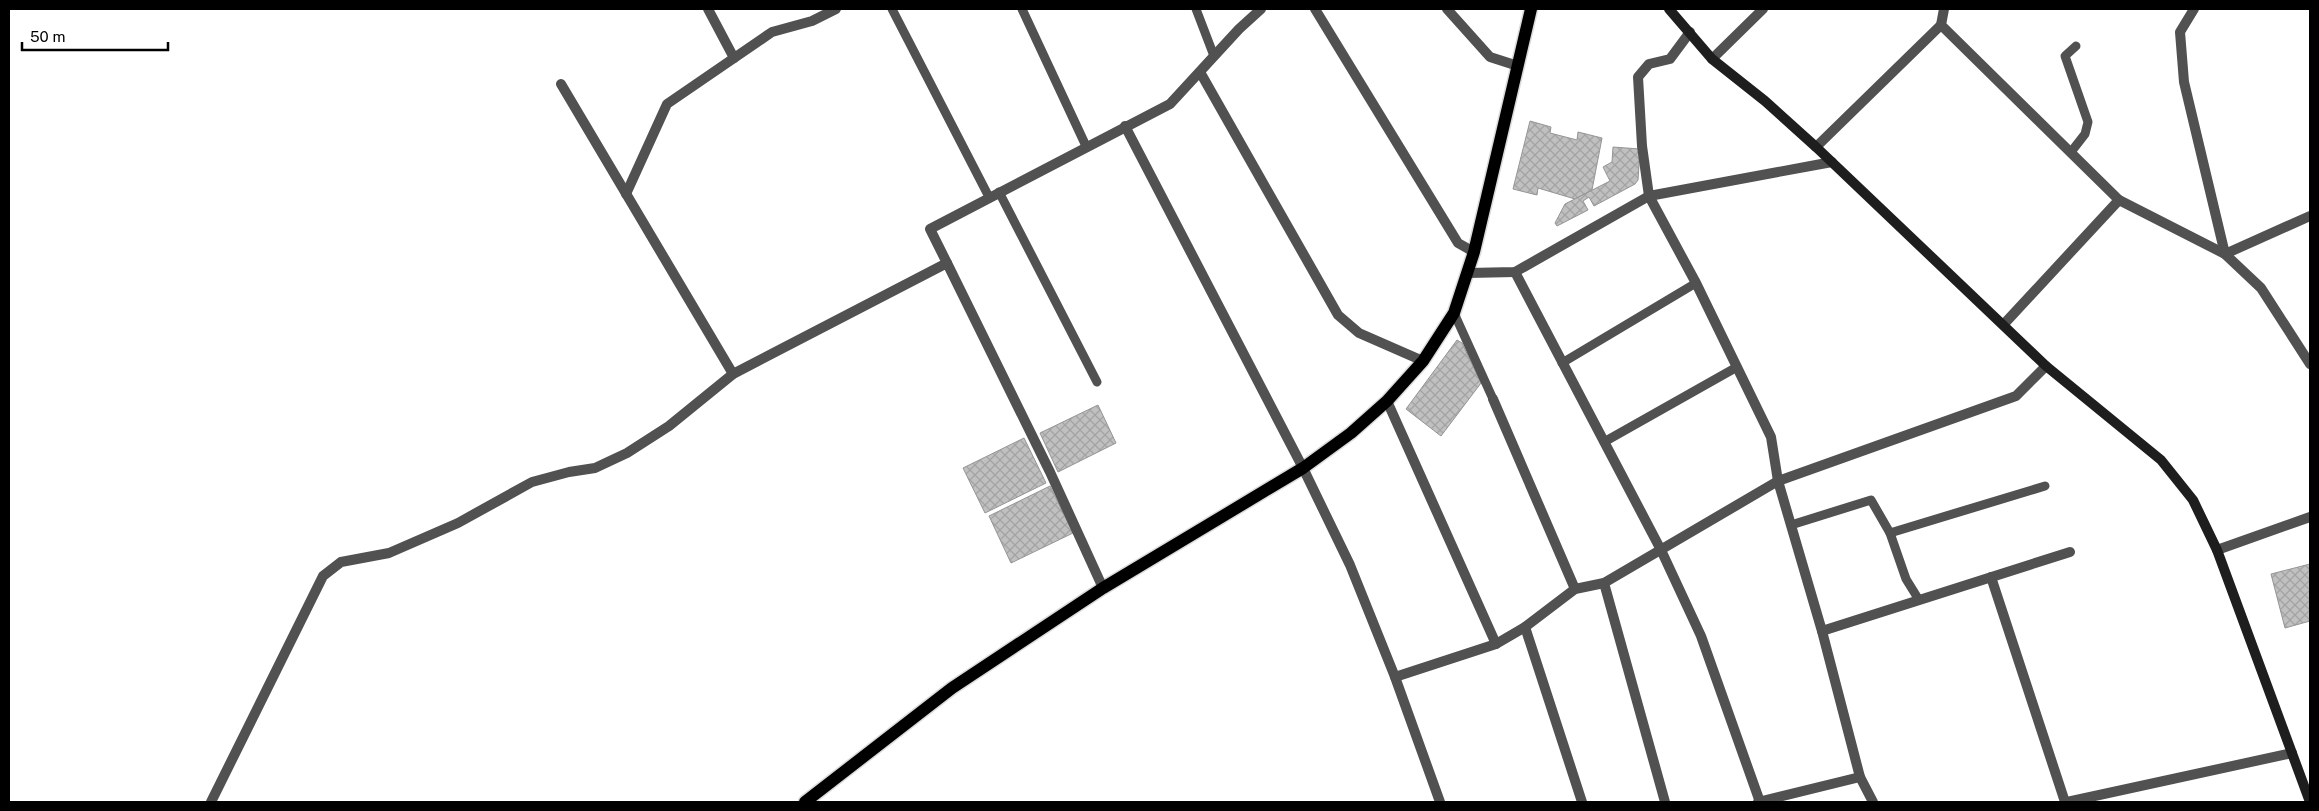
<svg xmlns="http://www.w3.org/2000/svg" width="2319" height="811" font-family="'Public Sans',sans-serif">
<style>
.building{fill:url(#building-cross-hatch);stroke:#959595}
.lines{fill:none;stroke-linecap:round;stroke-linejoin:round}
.primary-casing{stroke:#dbdbdb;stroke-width:15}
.lane{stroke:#515151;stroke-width:9}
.street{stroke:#515151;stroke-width:10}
.secondary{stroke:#1e1e1e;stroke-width:10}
.primary{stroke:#000;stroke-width:12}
</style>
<defs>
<pattern id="building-cross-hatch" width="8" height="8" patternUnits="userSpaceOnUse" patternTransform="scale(1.25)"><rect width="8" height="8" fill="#c0c0c0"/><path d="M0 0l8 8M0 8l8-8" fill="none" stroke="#a3a3a3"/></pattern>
</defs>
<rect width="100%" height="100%" fill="#fff"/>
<g class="building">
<polygon points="1530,121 1551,127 1550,133 1577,140 1578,132 1602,138 1592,190 1575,199 1538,188 1537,195 1513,189"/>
<polygon points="1613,147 1640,149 1638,180 1635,184 1594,206 1589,197 1583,201 1588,210 1557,226 1555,223 1565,204 1610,181 1603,167 1612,162"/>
<polygon points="1457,340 1462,343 1481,383 1441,436 1406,409"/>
<polygon points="1098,405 1116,443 1058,472 1040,433"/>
<polygon points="1024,438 1046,483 985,513 963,468"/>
<polygon points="1050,486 1073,533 1011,563 989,516"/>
<polygon points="2310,564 2310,621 2285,628 2271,574"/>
</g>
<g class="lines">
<defs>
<polyline id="primary" points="805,802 952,688 1103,588 1303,468 1351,433 1387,401 1423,361 1454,313 1474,252 1531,9"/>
</defs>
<use href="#primary" class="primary-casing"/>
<g class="lane">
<polyline points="892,9 989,197"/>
<polyline points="1022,9 1086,146"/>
<polyline points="1196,9 1214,56"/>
<polyline points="2071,152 2085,134 2088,122 2065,56 2076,46"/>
<polyline points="999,192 1097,382"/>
<polyline points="1454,313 1493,399"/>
<polyline points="1562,363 1696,283"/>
<polyline points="1604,442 1737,367"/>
<polyline points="1791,525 1871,500 1890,533 1906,579 1919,600"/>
<polyline points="1890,533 2045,486"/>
</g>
<g class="street">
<polyline points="708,9 734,58"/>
<polyline points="1315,9 1458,243 1474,252"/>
<polyline points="1447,9 1490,57 1518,66"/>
<polyline points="1944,9 1941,25 2119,200 2225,254 2261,288 2310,364"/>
<polyline points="2194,9 2180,32 2184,82 2225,254 2310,216"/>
<polyline points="1690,32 1670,59 1649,64 1638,77 1642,146 1649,196 1696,283 1771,437 1778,481 1822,631 1860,777 1873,802"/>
<polyline points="1712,59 1763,9"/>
<polyline points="1200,72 1338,315 1359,333 1423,361"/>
<polyline points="561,84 733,374"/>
<polyline points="1125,126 1303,468 1350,565 1395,677 1440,802"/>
<polyline points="1816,147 1941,25"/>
<polyline points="626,194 667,104 772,32 812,21 836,9"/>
<polyline points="947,263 930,229 1170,104 1239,29 1261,9"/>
<polyline points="1515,272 1661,550 1701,636 1760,802"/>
<polyline points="1468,273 1515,272 1649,196 1832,162"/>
<polyline points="2004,324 2119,200"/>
<polyline points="1493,399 1575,589"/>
<polyline points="1387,401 1496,644"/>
<polyline points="2217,550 2310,517"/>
<polyline points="1991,577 2065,802"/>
<polyline points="1604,583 1665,802"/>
<polyline points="1525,627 1582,802"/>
<polyline points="1822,631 2070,552"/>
<polyline points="1395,677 1496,644 1525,627 1575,589 1604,583 1778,481 2016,396 2046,366"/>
<polyline points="211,802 323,576 341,562 389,553 458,523 532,482 569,472 595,468 627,453 669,426 733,374 947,263 1050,472 1103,588"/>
<polyline points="1758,802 1860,777"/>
<polyline points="2067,802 2292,753"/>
</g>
<polyline class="secondary" points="1669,9 1712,59 1765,101 1816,147 2046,366 2161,460 2193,500 2217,550 2310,802"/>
<use href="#primary" class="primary"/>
</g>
<rect width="2319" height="811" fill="none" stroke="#000000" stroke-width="20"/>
<path d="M22 42v8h146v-8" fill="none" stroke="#000000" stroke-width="2.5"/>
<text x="30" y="42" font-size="15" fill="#000000" stroke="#ffffff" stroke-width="4" paint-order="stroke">50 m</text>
</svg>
